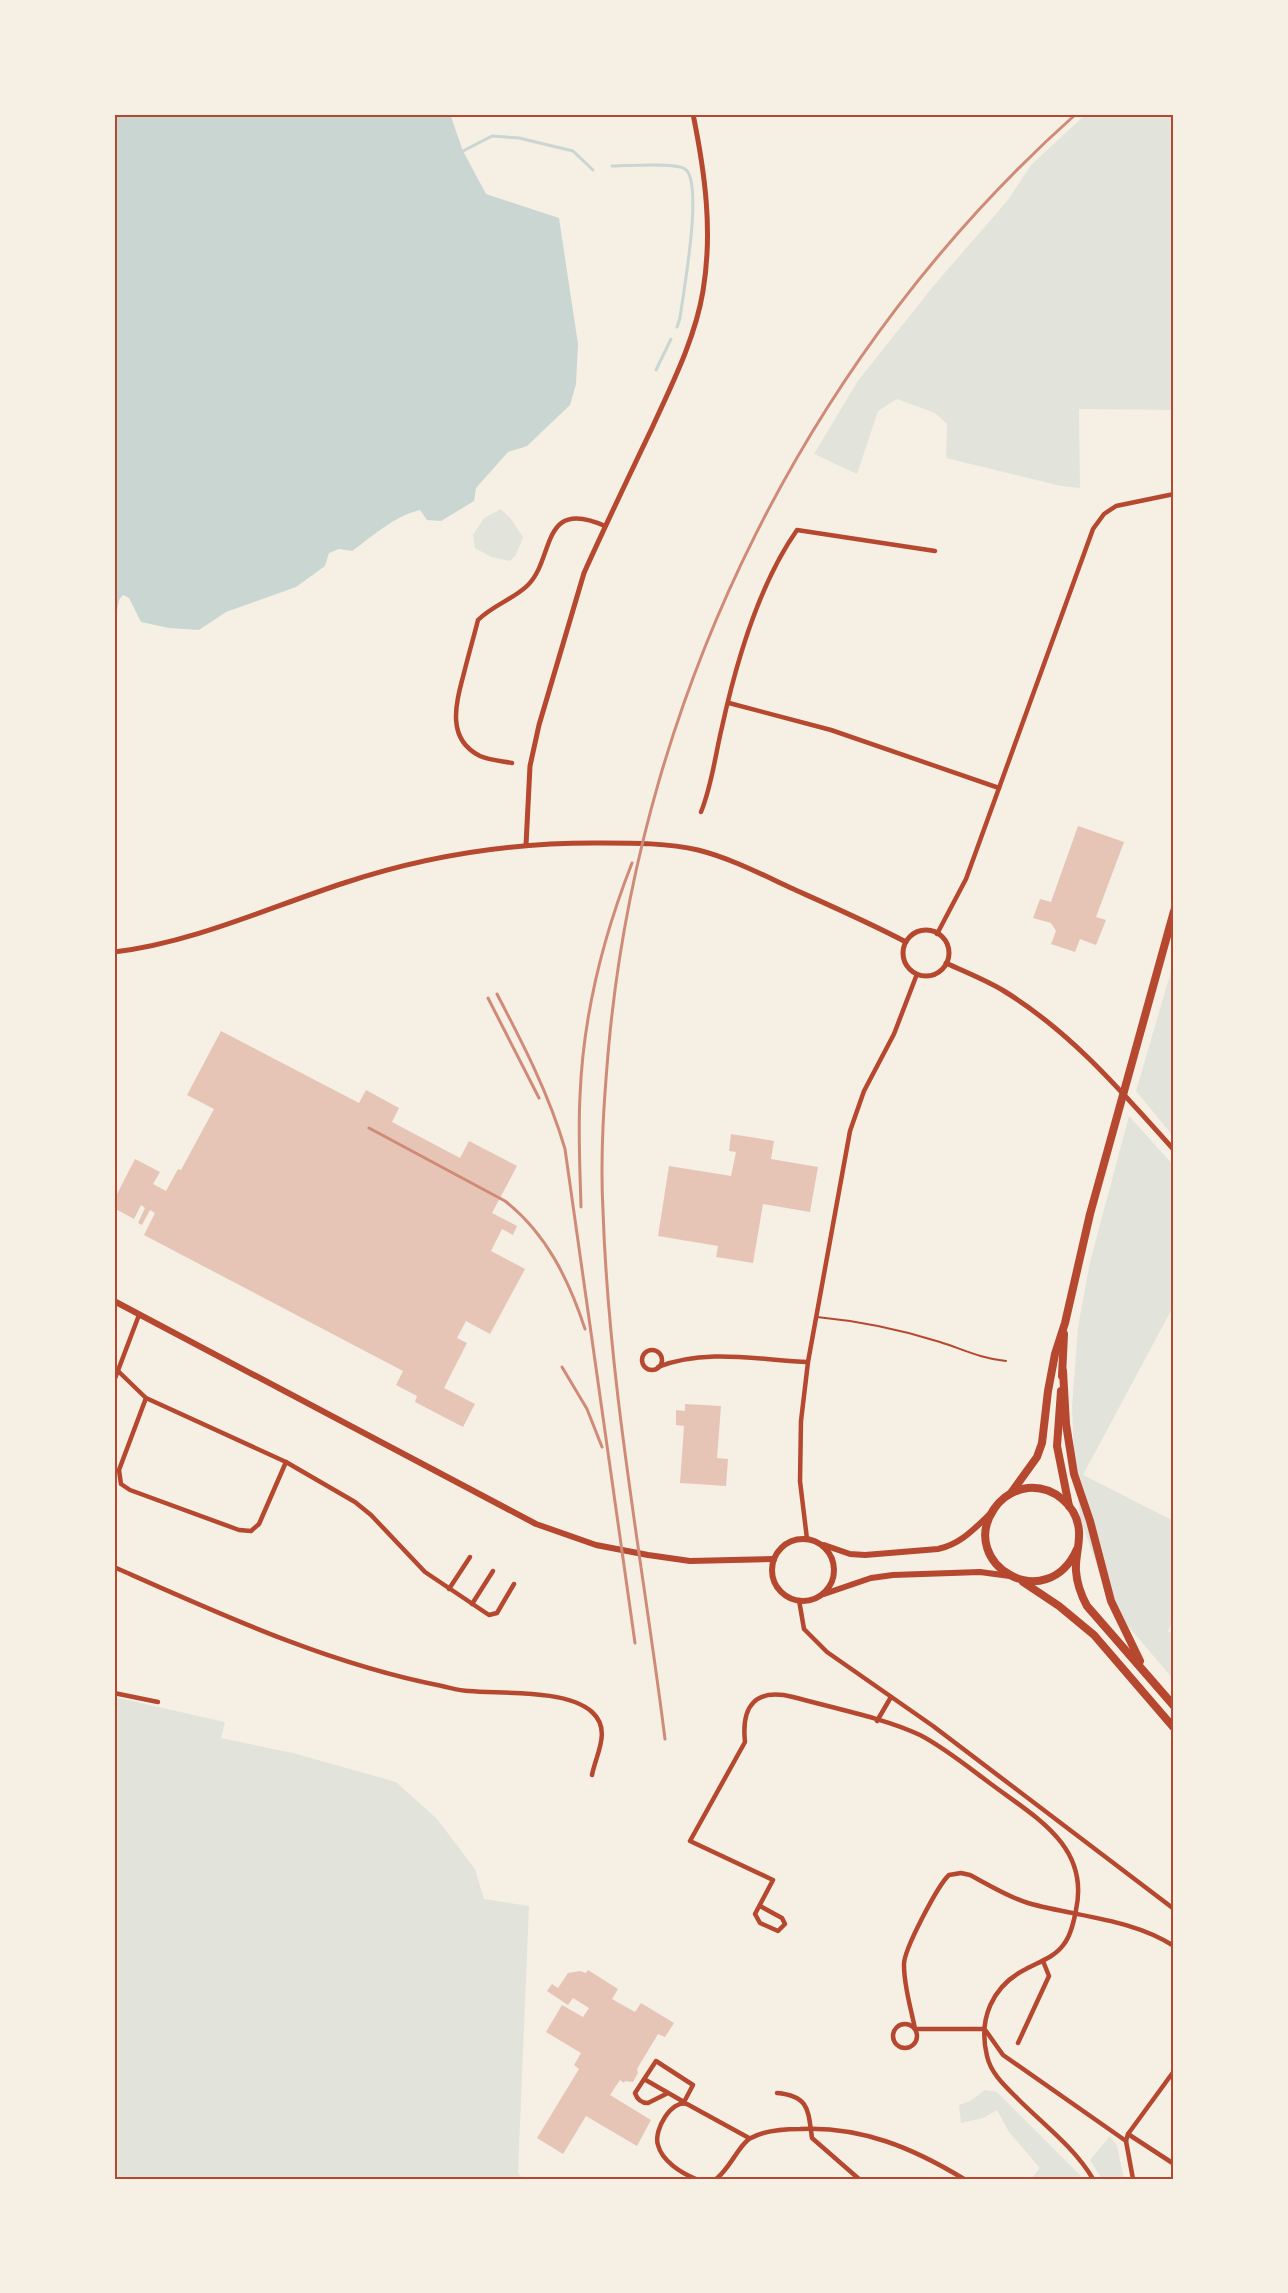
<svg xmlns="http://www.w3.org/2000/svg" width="1288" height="2293" font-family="'PT Sans',sans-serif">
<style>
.green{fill:#e2e4dc}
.water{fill:#c9d6d2}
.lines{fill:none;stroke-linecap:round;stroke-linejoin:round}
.stream{stroke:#c9d6d2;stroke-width:3}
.building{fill:#e6c5b7}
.service{stroke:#b5482f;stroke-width:2}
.minor{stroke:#b5482f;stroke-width:4.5}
.tertiary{stroke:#b5482f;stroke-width:5}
.secondary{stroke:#b5482f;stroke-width:6}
.trunk{stroke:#b5482f;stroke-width:8}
.rail{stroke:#cf8b77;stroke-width:3}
.neatline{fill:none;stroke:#b5482f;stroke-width:2}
</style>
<rect width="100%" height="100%" fill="#f6efe4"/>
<g class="green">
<polygon points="1086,114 1174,114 1174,410 1079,409 1080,488 1061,486 946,458 947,424 935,413 897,399 878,411 857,474 814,454 857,382 935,284 1008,200 1031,165"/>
<polygon points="501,509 511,519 523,537 516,555 510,561 491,557 475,548 473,535 484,518"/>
<polygon points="1174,961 1174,1136 1173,1136 1136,1091"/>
<polygon points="1129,1116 1174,1166 1174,1305 1083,1475 1174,1521 1174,1618 1168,1631 1174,1635 1174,1680 1128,1626 1099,1572 1080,1517 1075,1473 1072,1407 1078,1327 1090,1262"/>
<polygon points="114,1697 225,1722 221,1738 293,1753 396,1782 437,1819 475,1869 484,1899 529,1906 518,2173 523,2179 114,2179"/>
<polygon points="985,2090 997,2092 1080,2175 1081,2179 1031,2179 1040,2168 1009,2132 997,2110 983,2118 961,2123 959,2105 970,2101"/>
<polygon points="1110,2136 1117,2146 1124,2179 1102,2179 1090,2160"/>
</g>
<path class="water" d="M114 114H450L463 151 486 194 559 218 578 344 576 384 570 405 527 446 508 452 476 488 474 501 441 521 427 520 420 510C392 517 375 535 352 551L339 549 329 553 325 566 296 587 226 612 199 630 169 628 141 622 129 598 123 595 119 600 114 626Z"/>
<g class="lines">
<g class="stream">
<polyline points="463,151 492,136 519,138 573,151 593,170"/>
<path d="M612 166C626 166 675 162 685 169 704 182 683 294 680 318L677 327"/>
<polyline points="656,370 671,339"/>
</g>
</g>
<g class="building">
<polygon points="1078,826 1124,842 1096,917 1106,920 1096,945 1080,939 1075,952 1051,944 1056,931 1051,923 1033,918 1040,899 1051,902"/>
<polygon points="221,1031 359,1103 366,1090 399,1108 392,1122 460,1158 469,1141 517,1166 492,1213 517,1226 513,1235 502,1229 491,1251 525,1269 490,1334 466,1321 457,1338 467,1343 444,1388 475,1404 463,1427 415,1402 417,1396 396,1385 403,1371 144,1235 155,1213 150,1210 142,1225 138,1223 145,1208 141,1205 134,1219 114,1208 114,1200 135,1159 160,1172 153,1184 166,1191 178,1169 181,1170 214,1109 187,1095"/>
<polygon points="731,1134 774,1141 771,1159 818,1167 810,1212 763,1204 753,1263 716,1257 718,1246 658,1236 669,1166 731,1176 736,1152 729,1151"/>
<polygon points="685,1404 721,1406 717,1458 728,1459 726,1486 680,1483 684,1426 676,1425 676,1410 685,1411"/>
<polygon points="588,1970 618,1989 612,1999 635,2012 641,2003 674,2023 665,2037 658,2034 637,2069 638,2073 633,2082 625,2081 624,2083 620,2080 610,2095 651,2120 637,2146 586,2116 563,2154 537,2138 579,2069 574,2065 581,2053 546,2032 562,2005 583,2017 589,2008 573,1998 568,2005 547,1991 552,1984 558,1988 568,1973 580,1971 586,1973"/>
</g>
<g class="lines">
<path class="service" d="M817 1317C859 1321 899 1329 940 1342 962 1349 982 1359 1006 1361"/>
<g class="minor">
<polyline points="729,703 831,730 999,788"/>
<path d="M512 763C502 761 489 760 480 756 444 738 457 700 465 669 469 653 474 636 478 620 493 605 514 599 528 585 555 558 540 497 605 526"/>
<path d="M701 812C712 785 715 756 722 727 736 663 759 584 797 530L935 551"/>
<polyline points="937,934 966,879 1093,529 1104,514 1116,506 1174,494"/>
<circle cx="652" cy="1360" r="10"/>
<path d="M658 1367C706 1348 759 1360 808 1362"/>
<polyline points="118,1371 146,1398 286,1462 355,1502 371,1515 425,1572 489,1615 497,1613 514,1584"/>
<polyline points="114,1381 139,1315"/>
<polyline points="146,1398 119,1470 121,1484 130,1490 239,1530 251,1531 259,1524 286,1462"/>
<polyline points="807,1539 800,1481 801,1421 808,1362 850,1131 864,1091 894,1034 917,974"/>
<path d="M114 1567C220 1614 328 1664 442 1686 451 1688 460 1691 469 1691 501 1694 567 1689 592 1712 612 1730 596 1754 592 1775"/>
<polyline points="449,1589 470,1557"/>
<polyline points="799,1600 804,1629 827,1652 933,1726 1174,1909"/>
<polyline points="472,1604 493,1571"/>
<polyline points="114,1693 158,1702"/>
<polyline points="877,1721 891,1697"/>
<path d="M760 1906 782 1918 785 1924 778 1931 760 1923 755 1914 773 1880 690 1841 745 1742C741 1705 756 1688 793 1697 833 1708 884 1718 920 1735 945 1748 968 1767 991 1784 1035 1817 1090 1846 1076 1910 1074 1921 1071 1935 1064 1944 1055 1957 1039 1962 1026 1969 992 1986 978 2019 987 2056 991 2074 1006 2087 1018 2099 1043 2124 1075 2148 1093 2179"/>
<circle cx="905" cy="2036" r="12"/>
<path d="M984 2029H915C911 2008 904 1987 904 1965 903 1951 938 1885 949 1875L961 1873 970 1875C989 1885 1008 1897 1028 1903 1077 1917 1130 1918 1174 1946"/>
<polyline points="986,2031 1003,2055 1126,2141"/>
<polyline points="1018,2043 1049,1976 1043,1961"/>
<path d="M644 2079 684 2102 693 2085 656 2061 635 2093C637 2099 641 2103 648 2103L668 2093"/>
<path d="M777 2093C810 2096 808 2111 812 2138L859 2179"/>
<polyline points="1128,2134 1174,2164"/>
<path d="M696 2179C681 2173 662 2161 658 2145 653 2130 672 2099 687 2104L749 2138"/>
<path d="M716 2179C729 2170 740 2143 751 2138 765 2130 785 2129 800 2129 861 2126 913 2148 964 2179"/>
<polyline points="1133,2179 1126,2141 1128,2134 1174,2071"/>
</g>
<g class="tertiary">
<path d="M526 845 530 766 539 725 584 573C606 524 629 476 652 428 672 384 695 339 703 291 713 231 705 173 693 114"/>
<circle cx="926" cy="953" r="23"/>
<path d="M114 952C192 943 270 907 344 883 428 855 515 842 603 843 634 843 668 843 698 850 730 858 761 874 791 888 829 905 868 922 906 942"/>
<path d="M946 963C965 972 986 980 1004 991 1071 1032 1122 1092 1174 1150"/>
</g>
<g class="secondary">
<polyline points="114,1301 536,1524 596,1545 648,1555 690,1561 774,1559"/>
<circle cx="803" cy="1570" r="31"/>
<path d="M824 1545 850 1554 865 1555 938 1549C961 1544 975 1528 991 1513"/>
<polyline points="824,1594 871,1578 893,1575 980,1572 1010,1576"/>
</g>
<g class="trunk">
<polyline points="1063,1371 1066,1424 1074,1474 1090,1521 1111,1601 1140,1661"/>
<polyline points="1062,1376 1064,1334"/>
<polyline points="1061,1391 1057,1446 1069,1506"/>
<polyline points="1011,1493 1037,1457 1042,1443 1048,1391 1055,1354 1065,1323 1090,1214 1174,911"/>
<path d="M1077 1549C1047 1617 957 1564 994 1509 1002 1497 1014 1490 1028 1488 1053 1486 1077 1505 1079 1531 1080 1544 1075 1558 1076 1571 1077 1585 1081 1595 1087 1606L1174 1706"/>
<polyline points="1023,1582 1059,1606 1094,1635 1174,1728"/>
</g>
<g class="rail">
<path d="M497 994C523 1044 549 1094 565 1149L635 1643"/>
<polyline points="488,998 539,1098"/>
<path d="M369 1128 505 1201C546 1233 569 1280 585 1329"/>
<path d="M581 1207C580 1170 578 1133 580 1096 583 1017 603 937 632 863"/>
<polyline points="562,1367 587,1409 602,1447"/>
<path d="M665 1739C643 1564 609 1388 603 1211 600 1155 604 1099 609 1043 642 690 811 350 1076 114"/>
</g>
</g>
<rect width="1288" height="2293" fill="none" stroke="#f6efe4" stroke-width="231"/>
<rect x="116" y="116" width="1056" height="2062" class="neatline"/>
</svg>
